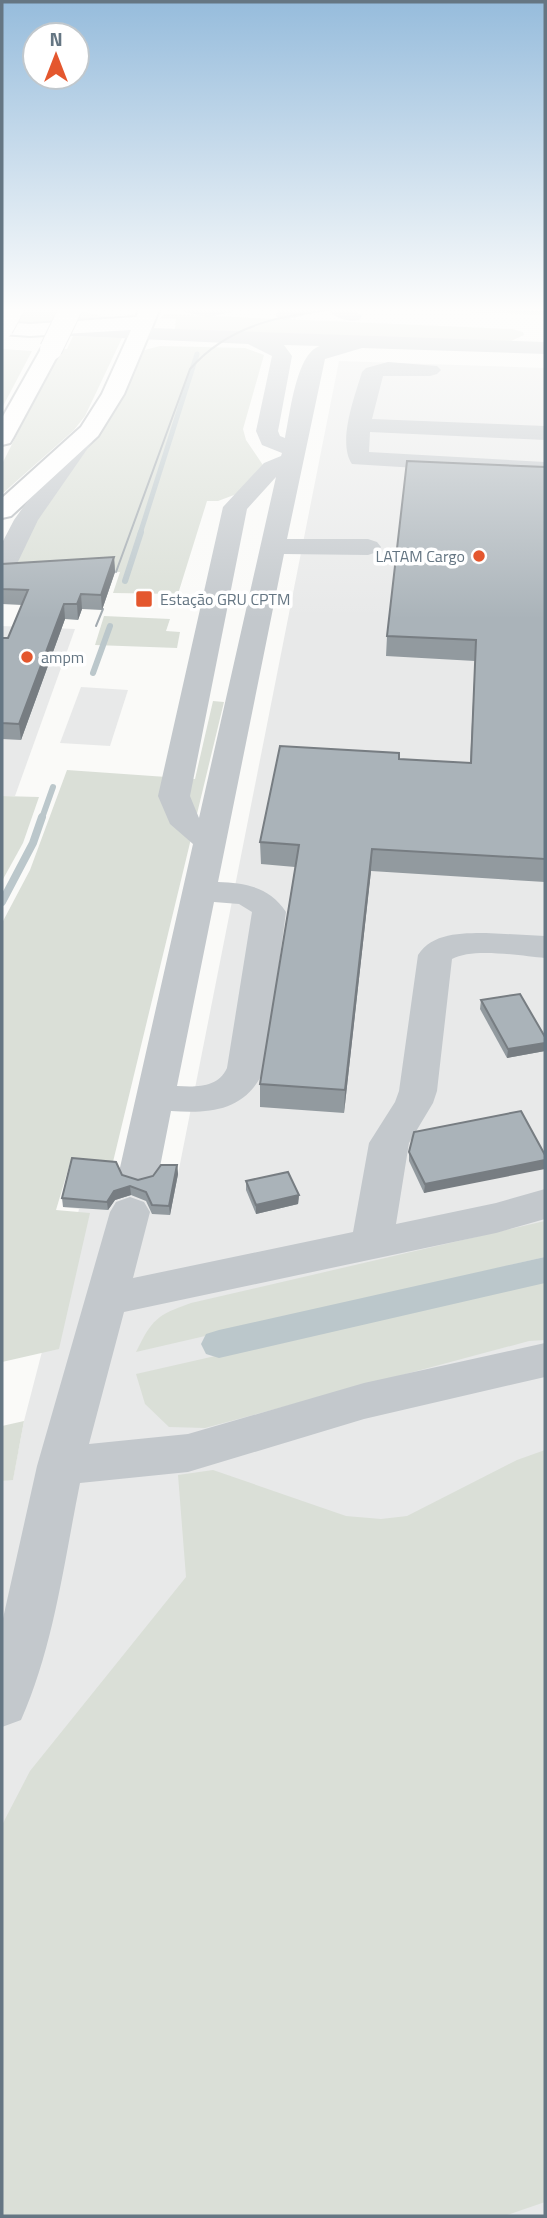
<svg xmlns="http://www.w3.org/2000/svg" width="547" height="2218" font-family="'Titillium Web',sans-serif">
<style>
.built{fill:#e8e9e9}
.green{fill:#dadfd7}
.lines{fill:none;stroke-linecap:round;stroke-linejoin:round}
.stream-far2{stroke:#bbc7cb;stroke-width:5}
.stream-far1{stroke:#bbc7cb;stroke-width:6}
.stream{stroke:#bbc7cb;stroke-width:8}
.canal{fill:#bbc7cb;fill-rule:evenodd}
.major-casing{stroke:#b5babe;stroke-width:4}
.minor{fill:#c3c8cc;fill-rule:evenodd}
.major{fill:#fff;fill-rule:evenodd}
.tram{stroke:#a2aab0;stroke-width:2}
.major-bridge-casing{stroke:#b5babe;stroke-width:24;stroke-linecap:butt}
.major-bridge{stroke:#fff;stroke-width:22}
.wall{fill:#929a9f}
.shaded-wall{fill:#777d82}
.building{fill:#aab3b9;stroke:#777d82;stroke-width:2}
.poi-dot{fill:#e4572e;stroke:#fff;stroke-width:2.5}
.labels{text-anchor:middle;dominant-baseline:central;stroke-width:7;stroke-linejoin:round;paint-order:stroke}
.far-poi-label{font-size:16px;fill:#657683;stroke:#fff;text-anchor:start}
</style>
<rect width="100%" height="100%" fill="#fafaf8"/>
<g class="built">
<polygon points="339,361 545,368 545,2216 2,2216 2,1481 13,1479 24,1421 79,1209 63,1207 73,1166 178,1174"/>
<polygon points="2,626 75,629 15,796 2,796"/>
<polygon points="81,687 128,690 110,746 60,743"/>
</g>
<g class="green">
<polygon points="369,308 545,308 545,315 380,309"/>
<polygon points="17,309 81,311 120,320 2,324"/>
<polygon points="165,314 512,329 523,332 524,335 509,342 175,329 176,319 160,318"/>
<polygon points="73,336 122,338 85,416 74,430 2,494 2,464 60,349 67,349"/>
<polygon points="160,346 245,348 264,355 243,429 246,440 271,477 271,481 218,501 207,501 178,594 113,593 120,572 7,579 35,520 111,416 134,358 141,351"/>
<polygon points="2,349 32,351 2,408"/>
<polygon points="104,616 170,619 166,631 180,632 177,648 95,645"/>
<polygon points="213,701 224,702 112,1166 70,1163 56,1210 90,1213 59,1349 2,1362 2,923 30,870 67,770 195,779"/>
<polygon points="2,796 39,797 23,843 2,881"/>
<path d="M545 1221V1257L136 1352C152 1319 157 1315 191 1303Z"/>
<polygon points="545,1281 545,1340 529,1341 205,1428 169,1427 145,1404 136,1374"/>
<polygon points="24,1421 13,1480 2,1481 2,1426"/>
<polygon points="545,1450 545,2202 504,2216 2,2216 2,1825 30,1771 186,1577 178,1475 213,1470 346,1516 381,1519 407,1516 517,1460"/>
</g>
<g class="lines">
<polyline class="stream-far2" points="140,534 197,354"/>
<g class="stream-far1">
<polyline points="125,581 141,532"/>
<polyline points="93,673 110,626"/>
<polyline points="42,818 53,787"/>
</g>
<polyline class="stream" points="2,902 33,843 42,817"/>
<polygon class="canal" points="545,1257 545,1283 219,1358 206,1354 201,1344 206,1334 219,1330"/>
<defs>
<g id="major">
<polygon points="140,308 160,308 124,394 98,436 11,516 2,518 2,498 81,427 102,394 131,330 30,336 2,334 2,322 30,324 136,317"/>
<polygon points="51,343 58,345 61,349 13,438 10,443 2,445 2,418 41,349 44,345"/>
</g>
</defs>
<use href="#major" class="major-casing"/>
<g class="minor">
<polygon points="181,308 236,308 233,312 208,317 184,312"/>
<polygon points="284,308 319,308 316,312 285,320 278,318 275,314"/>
<path d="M325 308H352L362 316 359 320C348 323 333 317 325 308Z"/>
<path d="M39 324 545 342V354L362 348 325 359 287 539H368L377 542 381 547 377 552 368 555 284 554 218 882C246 883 270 887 286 912L265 1068C247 1110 213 1114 171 1111L159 1172 153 1182 139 1186 125 1182 119 1172 193 844 170 824 158 796 223 507 264 463 281 456 282 453 262 445 256 431 272 356 248 344 32 334 29 330 32 326ZM284 345 320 346C296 353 290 415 285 438L280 436 278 431 292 356ZM276 477 199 818 190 796 247 509ZM214 902 239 904 252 912 227 1068C218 1088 196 1087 177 1086Z"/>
<path d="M388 362 437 366 441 370 437 374 430 376H383L372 419 545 426V440L370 432 369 452 545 462V476L352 464C337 442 355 396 362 372L366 368Z"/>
<polygon points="86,428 94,430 97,435 38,520 15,568 11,573 2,576 2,543 14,520 78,430"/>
<path d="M486 933 545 936V958C521 956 473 947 452 959L437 1091 433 1103 409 1143 396 1224 496 1203 545 1189V1219L496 1233 124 1312 89 1444 188 1434 364 1383 545 1343V1377L364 1419 188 1472 80 1483C64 1562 54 1646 21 1720L2 1727V1623L37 1466 110 1212 116 1202 130 1197 144 1202 150 1212 133 1278 353 1232 369 1143 395 1102 399 1091 418 955C432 933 461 933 486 933Z"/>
</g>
<use href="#major" class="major"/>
<g class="tram">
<polyline points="436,308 545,312"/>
<path d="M116 572 190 369C231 322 288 314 347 308"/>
<polyline points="96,626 103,609"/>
</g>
<defs>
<g id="major-bridge">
<polyline points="2,328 13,308"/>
<polyline points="51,349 71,308"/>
</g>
</defs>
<use href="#major-bridge" class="major-bridge-casing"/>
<use href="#major-bridge" class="major-bridge"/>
</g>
<g class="wall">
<polygon points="545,467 545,882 371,871 344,1113 260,1107 260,1084 295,867 261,864 260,842 399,759 470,763 475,661 386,656 387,636"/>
<polygon points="114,557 115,572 102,610 82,609 78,620 65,619 21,740 2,739 2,640 8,638 22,605 2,604 2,564"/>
<polygon points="481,1000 545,1037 545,1051 507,1058 480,1009"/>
<polygon points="409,1152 545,1155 424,1193 409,1161"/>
<polygon points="177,1165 178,1174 170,1215 152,1214 146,1201 131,1195 115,1200 108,1210 63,1207 62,1198 122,1175 138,1180 153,1176"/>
<polygon points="246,1181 299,1195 298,1204 256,1214 246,1190"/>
</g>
<g class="shaded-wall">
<polygon points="114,557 115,572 102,610 101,595"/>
<polygon points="81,594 82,609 78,620 77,604"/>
<polygon points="64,604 65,619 21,740 19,724"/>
<polygon points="372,849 371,871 344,1113 345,1090"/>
<polygon points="545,1043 545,1051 507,1058 508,1049"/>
<polygon points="545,1160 545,1169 424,1193 425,1184"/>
<polygon points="177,1165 178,1174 170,1215 169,1206"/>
<polygon points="130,1186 131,1195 115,1200 108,1210 107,1202 114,1191"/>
<polygon points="299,1195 298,1204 256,1214 256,1205"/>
</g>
<g class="building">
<polygon points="407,461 545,467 545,859 372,849 345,1090 260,1084 299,845 260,842 280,746 399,753 399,759 471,763 476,640 387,636"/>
<polygon points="114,557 101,595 81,594 77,604 64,604 19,724 2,723 2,638 8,638 28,590 2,589 2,564"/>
<polygon points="520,994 545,1037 545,1043 508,1049 481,1000"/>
<polygon points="521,1111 545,1155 545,1160 425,1184 409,1152 414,1132"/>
<polygon points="72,1158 116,1162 122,1175 138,1180 153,1176 161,1165 177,1165 169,1206 152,1205 146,1192 130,1186 114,1191 107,1202 62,1198"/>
<polygon points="288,1172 299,1195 256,1205 246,1181"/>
</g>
<linearGradient id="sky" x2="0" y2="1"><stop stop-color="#96bcdc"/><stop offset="0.5" stop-color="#fdfdfc"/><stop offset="1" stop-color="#fdfdfc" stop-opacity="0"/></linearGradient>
<rect width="547" height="619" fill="url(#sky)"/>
<g class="poi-dot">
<circle cx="479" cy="556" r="7"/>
<rect x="135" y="590" width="18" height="18" rx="3.5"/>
<circle cx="27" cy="657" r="7"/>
</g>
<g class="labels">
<g class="far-poi-label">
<text x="465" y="556" text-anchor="end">LATAM Cargo</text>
<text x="160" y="599">Estação GRU CPTM</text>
<text x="41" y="657">ampm</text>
</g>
</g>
<rect width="547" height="2218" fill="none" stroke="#657683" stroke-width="7"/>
<g transform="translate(56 56)"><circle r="33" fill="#ffffff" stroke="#c1c8cd" stroke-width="2"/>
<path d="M0-5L12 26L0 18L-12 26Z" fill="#e4572e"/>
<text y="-10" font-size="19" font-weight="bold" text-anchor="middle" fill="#657683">N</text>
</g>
</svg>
